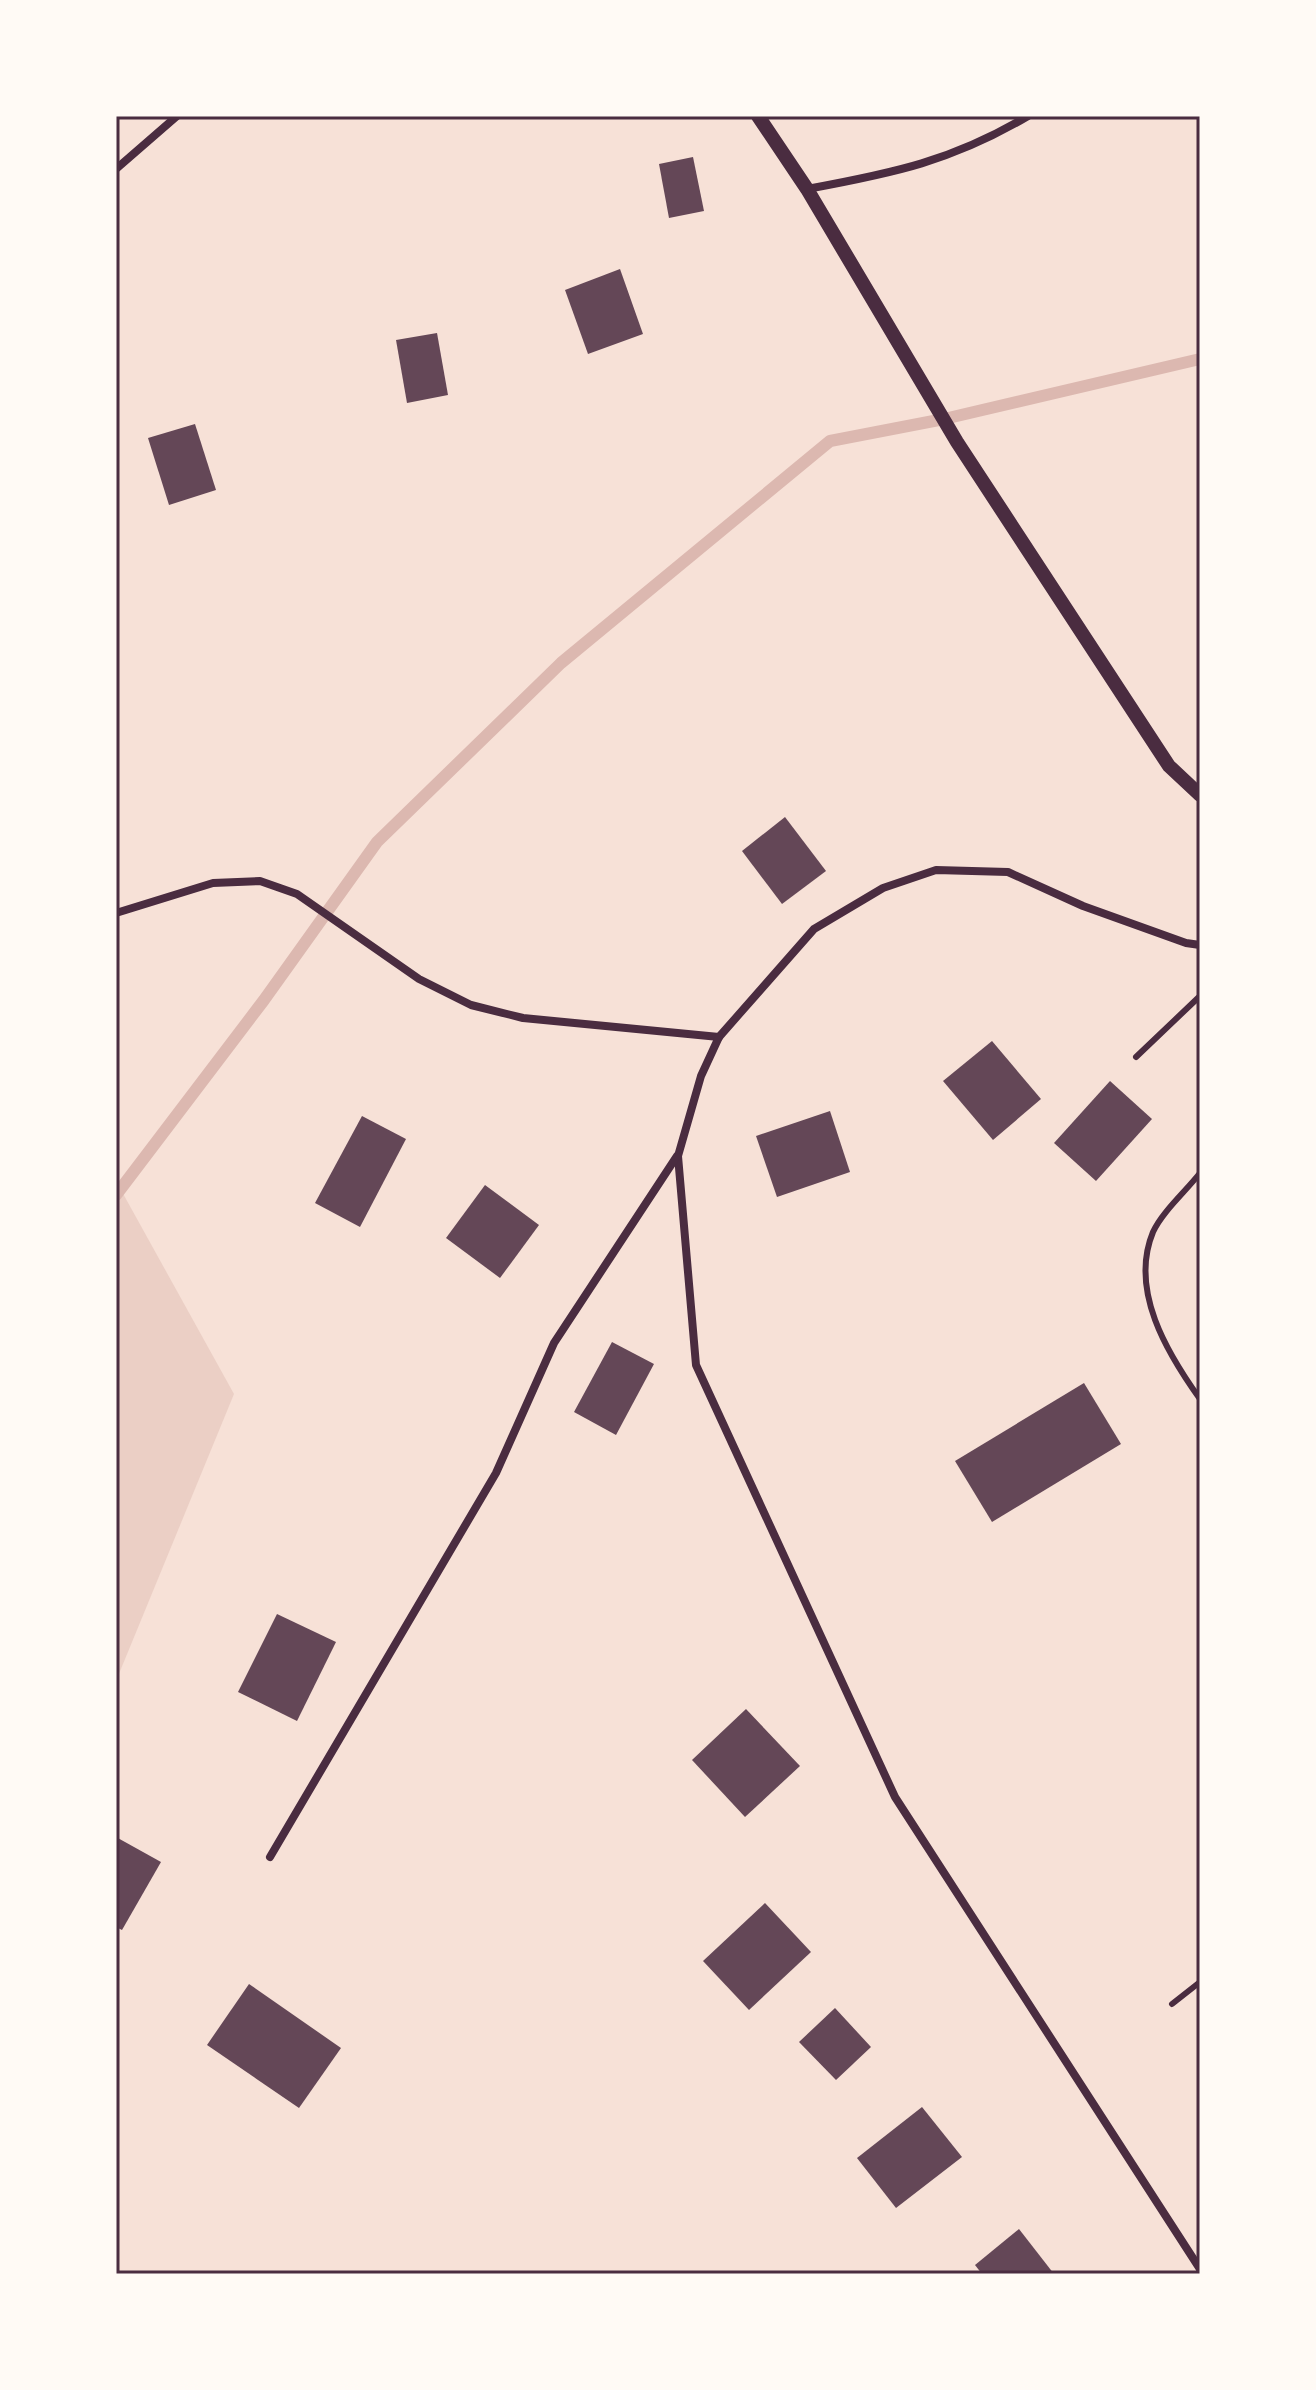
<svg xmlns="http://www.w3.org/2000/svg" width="1316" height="2390" font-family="'PT Sans Narrow',sans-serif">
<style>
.green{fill:#ebcfc5}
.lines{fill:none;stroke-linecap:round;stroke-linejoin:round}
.stream{stroke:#dcb8b0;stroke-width:12}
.building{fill:#644757}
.service{stroke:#4a2c40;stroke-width:6}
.minor{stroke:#4a2c40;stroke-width:8}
.tertiary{stroke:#4a2c40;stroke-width:14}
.neatline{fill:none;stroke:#4a2c40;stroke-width:3}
</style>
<rect width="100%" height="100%" fill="#f7e1d7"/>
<polygon class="green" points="116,1181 234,1394 116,1681"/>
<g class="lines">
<polyline class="stream" points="116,1195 264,1000 377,842 561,663 830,441 944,419 1200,359"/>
</g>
<g class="building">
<polygon points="693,157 704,211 669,218 659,164"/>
<polygon points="620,269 643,334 588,354 565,290"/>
<polygon points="437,333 448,395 407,403 396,340"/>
<polygon points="195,424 216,490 169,505 148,438"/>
<polygon points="785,817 826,871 782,904 742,851"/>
<polygon points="992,1041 1041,1099 993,1140 943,1081"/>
<polygon points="1110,1081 1152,1119 1096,1181 1054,1143"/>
<polygon points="830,1111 850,1172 777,1197 756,1136"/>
<polygon points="362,1116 406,1139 360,1227 315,1203"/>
<polygon points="485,1185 539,1225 500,1278 446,1238"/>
<polygon points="612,1342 654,1364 616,1435 574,1412"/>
<polygon points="1084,1383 1121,1444 992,1522 955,1461"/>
<polygon points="277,1614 336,1642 297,1721 238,1692"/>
<polygon points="746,1709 800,1766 745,1817 692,1760"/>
<polygon points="116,1837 161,1862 122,1930 116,1927"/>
<polygon points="765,1903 811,1952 749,2010 703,1961"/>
<polygon points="249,1984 341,2048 299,2108 207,2045"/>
<polygon points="835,2008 871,2047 836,2080 799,2042"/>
<polygon points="922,2107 962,2157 896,2208 857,2158"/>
<polygon points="1019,2229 1054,2274 982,2274 975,2265"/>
</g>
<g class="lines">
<g class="service">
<polyline points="1136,1057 1200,996"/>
<path d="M1200 1173C1186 1191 1162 1212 1153 1232 1129 1290 1167 1353 1200 1399"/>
<polyline points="1172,2004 1200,1982"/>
</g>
<g class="minor">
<polyline points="116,169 177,116"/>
<path d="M807 189C894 173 952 161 1028 116"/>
<polyline points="116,913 213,883 260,881 297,894 419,979 471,1005 523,1018 719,1037"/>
<polyline points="1200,945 1186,943 1083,906 1008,872 936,870 883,888 814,929 719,1037 701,1076 678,1156 696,1365 895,1797 1200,2269"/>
<polyline points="270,1857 496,1473 554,1343 677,1156"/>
</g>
<polyline class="tertiary" points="758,116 807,189 957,442 1169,766 1200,795"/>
</g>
<rect width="1316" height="2390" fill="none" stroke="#fffaf5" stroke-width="236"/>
<rect x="118" y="118" width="1080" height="2154" class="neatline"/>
</svg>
